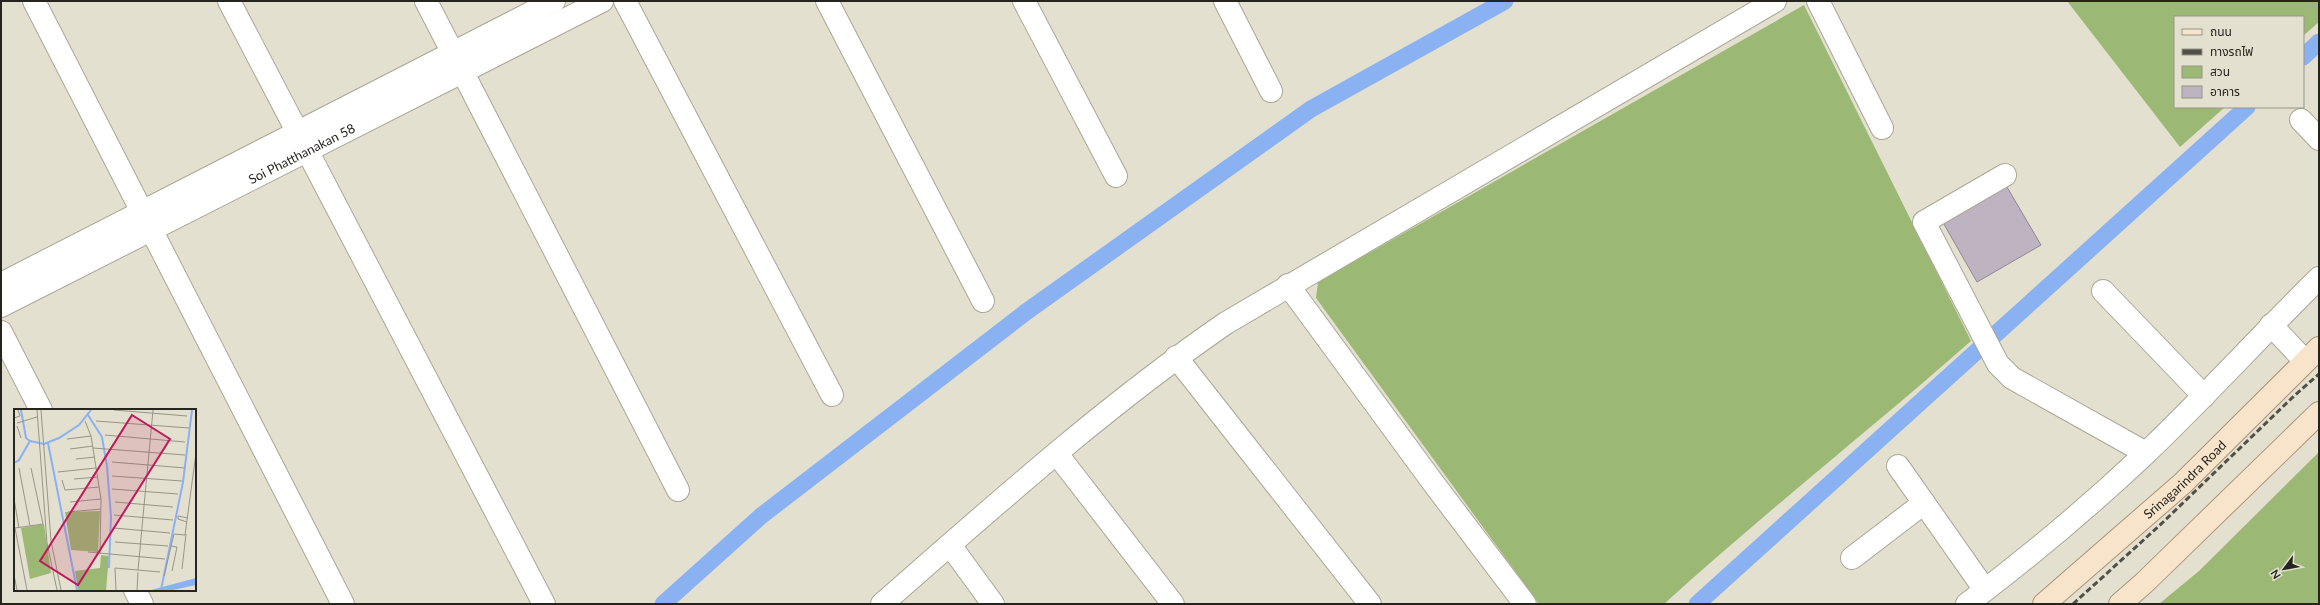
<svg xmlns="http://www.w3.org/2000/svg" width="2320" height="605" font-family="Lato,'Noto Sans Thai',sans-serif">
<style>
.green{fill:#9cb875}
.lines{fill:none;stroke-linecap:round;stroke-linejoin:round}
.canal{stroke:#8ab1f1;stroke-width:17}
.building{fill:#beb3c1;stroke:#908592}
.minor-casing{stroke:#aaa797;stroke-width:24}
.major-casing{stroke:#ab9478;stroke-width:24}
.minor{stroke:#fff;stroke-width:22}
.major{stroke:#f8e3cb;stroke-width:22}
.rail{stroke:#515047;stroke-width:3;stroke-dasharray:6 3;stroke-linecap:butt}
.labels{text-anchor:middle;dominant-baseline:central;stroke-width:3;stroke-linejoin:round;paint-order:stroke}
.street-label{font-size:13px;fill:#25241e;stroke:#e3e0cf}
.inset-river{fill:none;stroke:#8ab1f1;stroke-width:2}
.inset-road{fill:none;stroke:#979588;stroke-width:1}
.view{fill:#c2185b;fill-opacity:0.15;stroke:#c2185b;stroke-width:2}
.inset-edge{fill:none;stroke:#25241e;stroke-width:2}
</style>
<rect width="100%" height="100%" fill="#e3e0cf"/>
<g class="green">
<polygon points="2067,1 2319,1 2319,22 2303,36 2303,17 2175,17 2175,107 2225,107 2180,147"/>
<path d="M1804 5 1971 341C1870 430 1764 513 1664 604H1539L1316 298 1318 282Z"/>
<polygon points="2319,452 2319,604 2159,604 2199,571"/>
</g>
<g class="lines">
<g class="canal">
<polyline points="2303,57 2319,42"/>
<polyline points="663,604 761,516 1026,312 1311,109 1505,1"/>
<polyline points="1697,604 2247,107"/>
</g>
</g>
<polygon class="building" points="2004,182 2041,245 1977,282 1941,219"/>
<g class="lines">
<defs>
<g id="minor">
<polyline points="34,1 343,604"/>
<polyline points="229,1 544,604"/>
<polyline points="426,1 678,490"/>
<polyline points="625,1 832,395"/>
<polyline points="827,1 983,301"/>
<polyline points="1024,1 1116,176"/>
<polyline points="1225,1 1271,91"/>
<polyline points="1818,1 1882,128"/>
<polyline points="2301,120 2319,139"/>
<polyline points="2005,175 1924,222 1998,364 2012,378 2146,453"/>
<polyline points="1,284 554,1"/>
<polyline points="1288,285 1434,484 1525,604"/>
<polyline points="2103,291 2204,396"/>
<path id="s1" d="M1 306 602 1"/>
<polyline points="2271,325 2305,361"/>
<polyline points="1,332 41,410"/>
<polyline points="1176,357 1370,604"/>
<polyline points="1057,454 1173,604"/>
<polyline points="1898,466 1985,590"/>
<polyline points="950,545 993,604"/>
<polyline points="1852,558 1924,503"/>
<polyline points="135,590 142,604"/>
<path d="M882 604C993 507 1104 407 1226 323L1775 1"/>
<path d="M1967 604C2029 557 2088 508 2145 454 2205 397 2260 336 2319 278"/>
</g>
<g id="major">
<path id="s2" d="M2044 604 2183 483 2319 348"/>
<polyline points="2120,604 2144,583 2319,413"/>
</g>
</defs>
<use href="#minor" class="minor-casing"/>
<use href="#major" class="major-casing"/>
<use href="#minor" class="minor"/>
<use href="#major" class="major"/>
<polyline class="rail" points="2073,604 2159,526 2294,396 2319,374"/>
</g>
<g class="labels">
<g class="street-label">
<text stroke="none"><textPath href="#s1" startOffset="337">Soi Phatthanakan 58</textPath></text>
<text stroke="none"><textPath href="#s2" startOffset="188">Srinagarindra Road</textPath></text>
</g>
</g>
<g transform="translate(14 409)">
<rect width="182" height="182" fill="#e3e0cf"/>
<path d="M86 102 84 143 57 141 51 103ZM30 115 37 164 16 170 7 119ZM87 146 95 147 92 181H64L61 162 86 159Z" fill="#9cb875"/>
<path d="M182 169V176L159 181H137Z" fill="#8ab1f1"/>
<path class="inset-river" d="M7 1 12 29 16 32M74 6 88 28 93 57 97 108 95 159M34 34 63 181M0 54 5 51 16 32 30 35 45 29 65 16 77 1M147 181 169 73 178 1"/>
<path class="inset-road" d="M23 1 33 134 43 181M27 1 37 132 47 181M100 1 173 7M0 9 6 7 4 1M71 12 77 27 87 90 86 145M82 12 175 19M3 14 23 8M3 17 7 29M91 26 171 33M53 30 77 27M79 39 171 46M56 40 79 37M62 50 81 48M98 53 171 59M5 59 16 117M17 59 29 115M44 63 82 59M98 67 168 72M60 70 84 68M48 71 51 81 85 78M98 80 164 85M0 90 5 119M56 93 87 90M101 93 159 98M54 103 87 100M100 106 159 111M173 113 164 110V107L174 109M1 119 13 181M1 119 29 115M100 119 156 124M101 133 154 137M157 137 163 138 158 162M74 143 151 150M168 160 172 125M124 161 139 1M0 166 3 181M150 167 160 125 171 126 182 44M102 181 101 159 146 163M123 181 124 163"/>
<path class="view" d="M118 6 156 30 64 176 26 152Z"/>
<rect width="182" height="182" class="inset-edge"/>
</g>
<rect width="2320" height="605" fill="none" stroke="#25241e" stroke-width="4"/>
<rect x="2174" y="16" width="130" height="92" fill="#e3e0cf" stroke="#979588"/>
<rect x="2182" y="29" width="20" height="6" fill="#f8e3cb" stroke="#979588"/>
<text x="2210" y="36" font-size="12" fill="#25241e">ถนน</text>
<rect x="2182" y="49" width="20" height="6" fill="#515047" stroke="#979588"/>
<text x="2210" y="56" font-size="12" fill="#25241e">ทางรถไฟ</text>
<rect x="2182" y="66" width="20" height="12" fill="#9cb875" stroke="#979588"/>
<text x="2210" y="76" font-size="12" fill="#25241e">สวน</text>
<rect x="2182" y="86" width="20" height="12" fill="#beb3c1" stroke="#979588"/>
<text x="2210" y="96" font-size="12" fill="#25241e">อาคาร</text>
<g transform="translate(2284 569) rotate(238)" stroke="#e3e0cf" stroke-width="3" paint-order="stroke">
<path d="M0-3L7 15L0 10L-7 15Z" fill="#25241e"/>
<text y="-6" font-size="11" font-weight="bold" text-anchor="middle" fill="#25241e">N</text>
</g>
</svg>
